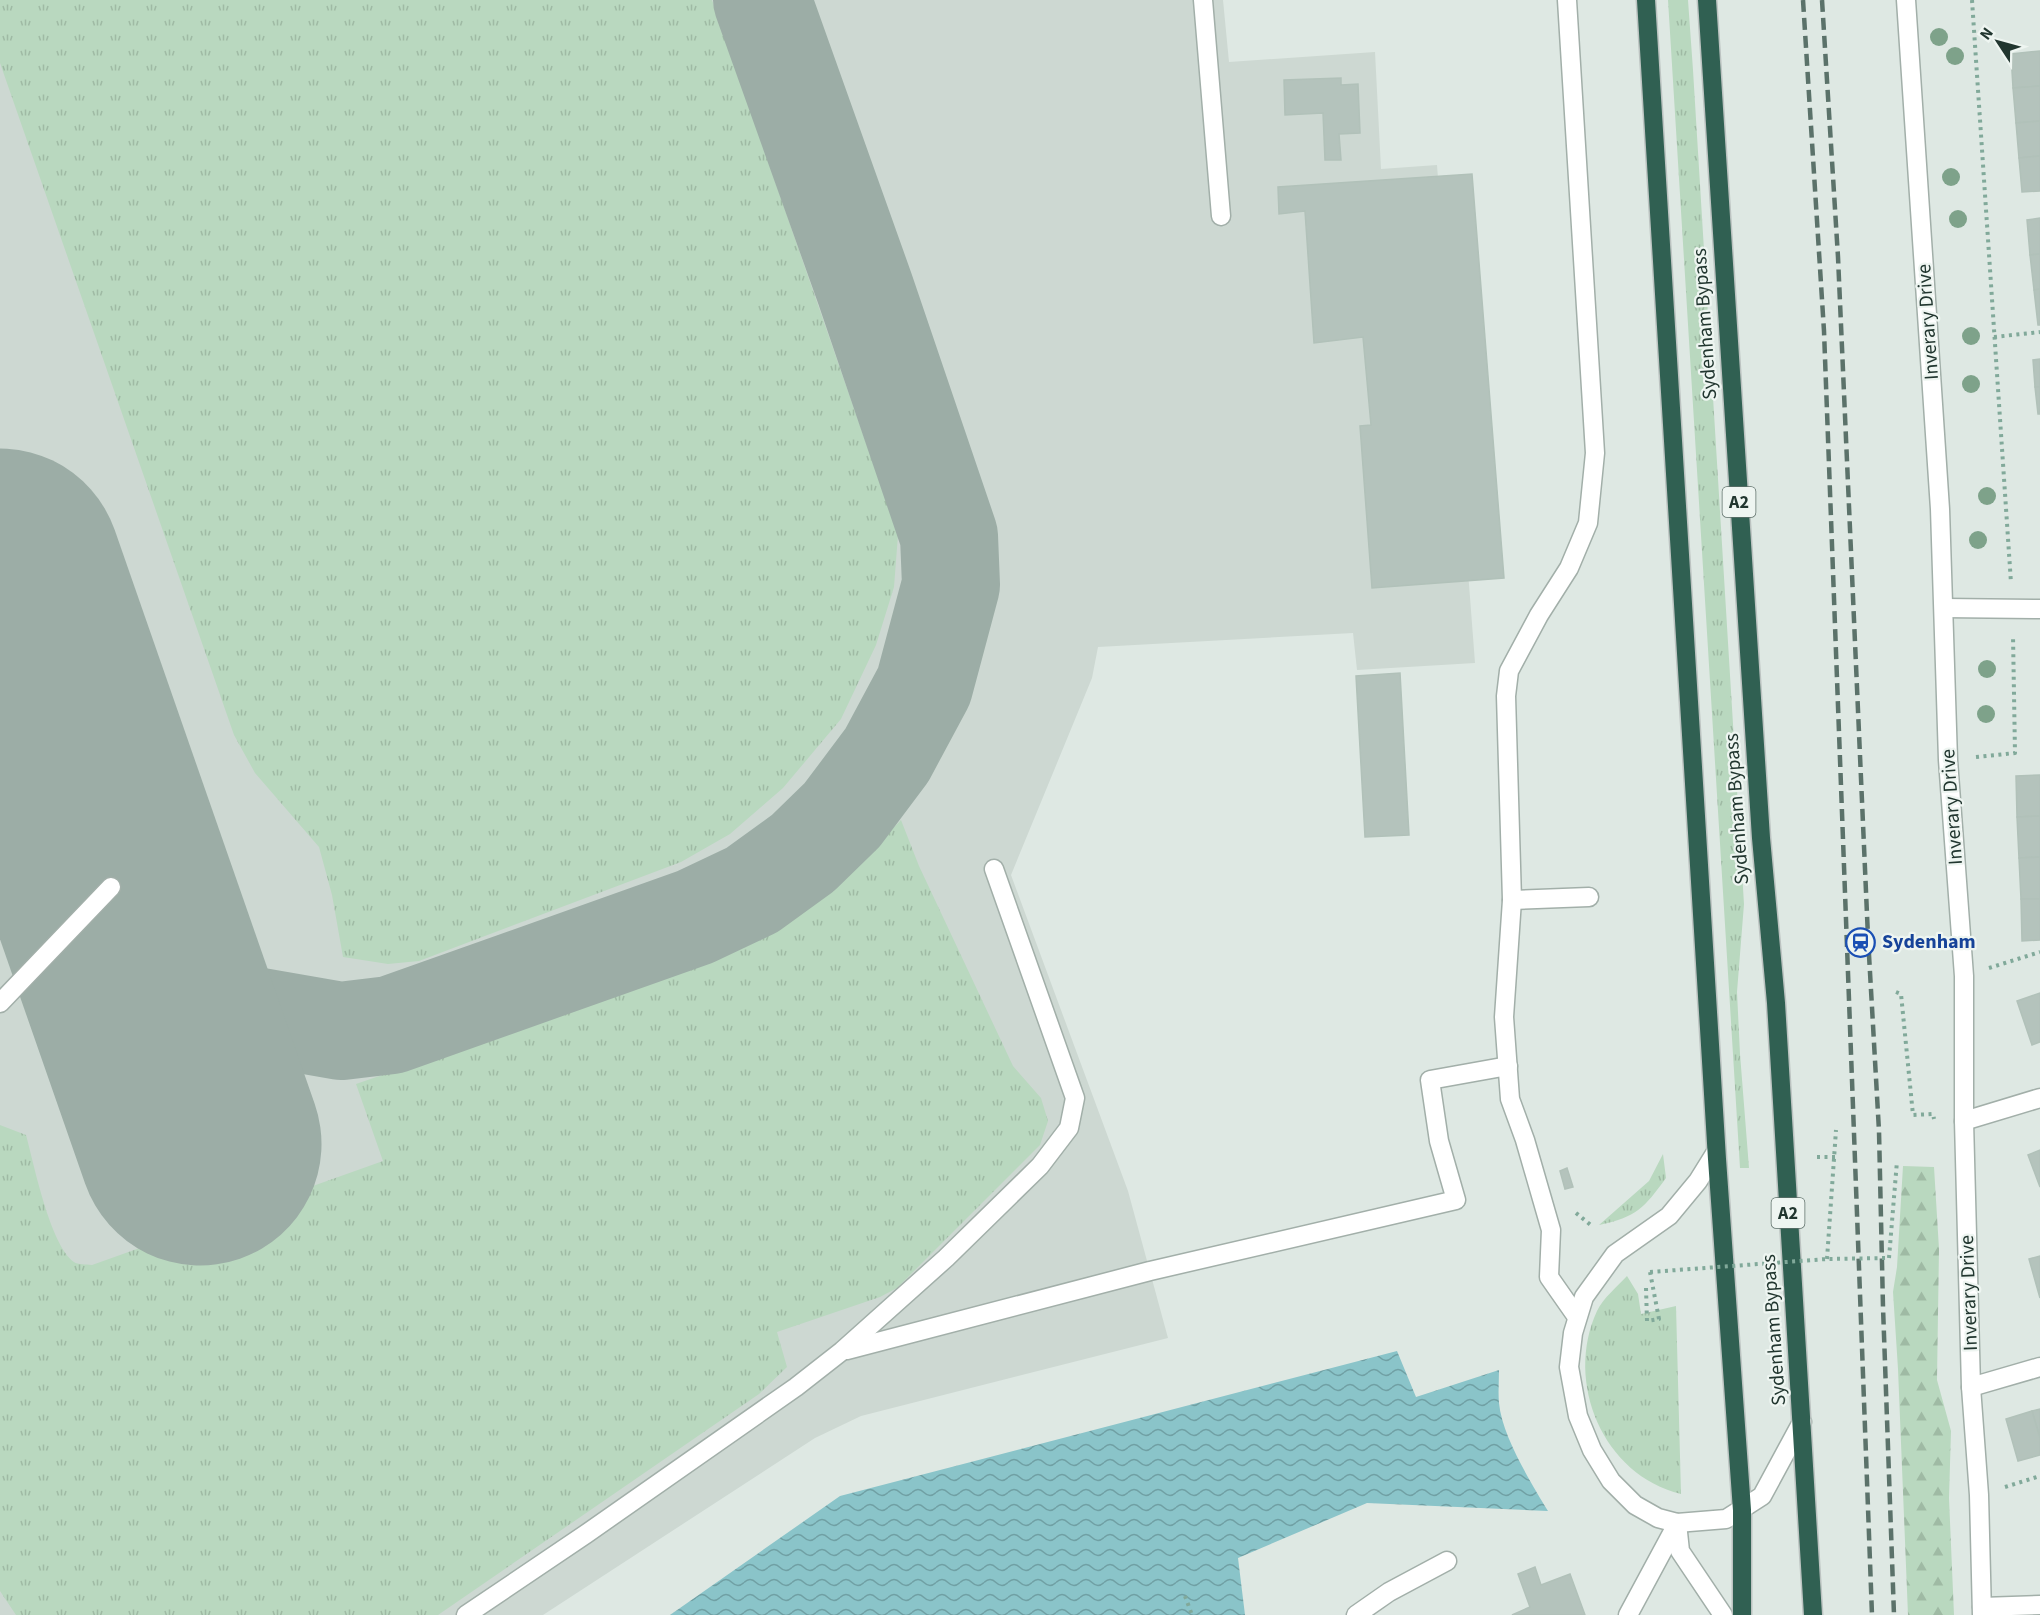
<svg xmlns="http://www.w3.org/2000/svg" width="2040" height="1615" font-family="'Source Sans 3',sans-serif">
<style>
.built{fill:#cdd8d2}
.grass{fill:url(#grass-tufts)}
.forest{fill:url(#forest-firs)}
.water{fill:url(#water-waves)}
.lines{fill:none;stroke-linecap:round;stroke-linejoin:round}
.taxiway{stroke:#9cada6;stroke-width:98}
.runway{stroke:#9cada6;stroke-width:243}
.building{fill:#b4c3bc;stroke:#b1c1b9;stroke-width:1.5}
.lane-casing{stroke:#a2afa9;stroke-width:21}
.street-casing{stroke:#a2afa9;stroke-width:21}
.highway-casing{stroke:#bcc3c1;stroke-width:21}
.path{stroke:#81a99a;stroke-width:4;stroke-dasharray:3 4.5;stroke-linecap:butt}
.lane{stroke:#fff;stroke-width:18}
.street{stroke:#fff;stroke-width:18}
.highway{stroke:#306052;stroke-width:18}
.rail{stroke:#5b726a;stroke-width:4.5;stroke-dasharray:12 6;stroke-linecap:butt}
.path-bridge{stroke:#81a99a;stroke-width:4;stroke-dasharray:3 4.5;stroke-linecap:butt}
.tree{fill:#7ea28a}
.labels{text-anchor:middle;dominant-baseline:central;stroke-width:4.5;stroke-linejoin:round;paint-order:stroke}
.shield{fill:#eef5f1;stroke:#5e6f69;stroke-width:1.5}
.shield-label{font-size:18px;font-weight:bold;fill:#21362f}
.street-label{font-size:20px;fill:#21362f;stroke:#eef5f1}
.transit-label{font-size:20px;font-weight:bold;fill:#164399;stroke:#eef5f1;text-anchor:start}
</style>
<defs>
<pattern id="grass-tufts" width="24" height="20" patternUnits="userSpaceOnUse" patternTransform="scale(1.5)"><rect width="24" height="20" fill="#b9d8bf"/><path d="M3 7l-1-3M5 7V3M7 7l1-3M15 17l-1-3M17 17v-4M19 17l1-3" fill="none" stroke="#9fbaa4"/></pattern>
<pattern id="forest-firs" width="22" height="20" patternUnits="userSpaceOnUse" patternTransform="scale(1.5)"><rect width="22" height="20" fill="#b9d8bf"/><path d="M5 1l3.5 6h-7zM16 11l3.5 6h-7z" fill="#9fbaa4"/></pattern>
<pattern id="water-waves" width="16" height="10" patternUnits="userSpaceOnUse" patternTransform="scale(1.5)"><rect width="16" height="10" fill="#8ac4c9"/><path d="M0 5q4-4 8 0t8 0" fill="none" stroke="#70a0a4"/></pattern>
</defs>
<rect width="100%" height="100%" fill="#dee8e3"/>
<polygon class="built" points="0,0 1223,0 1229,62 1375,52 1381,169 1437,165 1475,663 1357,670 1353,633 1098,647 1092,678 1011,875 1128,1191 1168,1338 861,1416 815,1438 543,1615 0,1615"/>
<g class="grass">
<polygon points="0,0 712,0 898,535 894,587 876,645 841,719 783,788 730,834 681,862 419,961 388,964 343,957 332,895 319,847 255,773 234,735 0,63"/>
<polygon points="1668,0 1688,0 1693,70 1744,904 1737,992 1740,1054 1749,1168 1740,1168"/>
<path d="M901 820 919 866 1013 1066 1041 1098 1048 1121 1040 1145 897 1288 880 1297 777 1332 787 1367 759 1394 438 1615H16L0 1591V1125L26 1135C34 1164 50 1245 74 1262 78 1265 86 1264 92 1265L383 1161 356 1084 716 960 777 927 833 890Z"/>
<path d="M1663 1154 1666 1178C1644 1208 1637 1217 1599 1225L1649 1181Z"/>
<path d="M1627 1276 1638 1294 1641 1314 1676 1306 1681 1494C1603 1475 1564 1382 1597 1311 1603 1298 1618 1286 1627 1276Z"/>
</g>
<polygon class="forest" points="1903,1166 1934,1167 1939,1249 1937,1380 1951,1431 1949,1498 1954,1615 1908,1615 1898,1369 1893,1292 1897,1267"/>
<path class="water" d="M1397 1351 1416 1397 1499 1370C1499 1381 1498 1392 1499 1403 1502 1436 1531 1483 1548 1511L1367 1503 1238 1558 1245 1615H670L840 1496Z"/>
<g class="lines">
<polyline class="taxiway" points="111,887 154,948 198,987 249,1015 341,1031 391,1025 695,917 752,890 803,853 842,815 887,755 924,686 951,585 949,536 865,289 762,0"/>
<polyline class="runway" points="0,570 200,1144"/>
</g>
<g class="building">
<polygon points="2040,51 2040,86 2013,88 2011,54"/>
<polygon points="1341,78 1341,85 1358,84 1360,133 1339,134 1341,160 1325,160 1323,113 1285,115 1284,80"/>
<polygon points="2040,86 2040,121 2016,123 2013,88"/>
<polygon points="2040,121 2040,156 2019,158 2016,123"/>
<polygon points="2040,156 2040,191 2022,192 2019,158"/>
<polygon points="1472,174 1504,578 1372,588 1360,426 1371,425 1363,337 1314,343 1305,211 1279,214 1278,187"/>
<polygon points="2040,218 2040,254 2030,255 2027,220"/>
<polygon points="2040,254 2040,289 2034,290 2030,255"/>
<polygon points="2040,289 2040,325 2038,325 2034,290"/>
<polygon points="2040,359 2040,387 2035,387 2033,360"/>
<polygon points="2035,387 2040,387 2040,414 2038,414"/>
<polygon points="1400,673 1409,835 1365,837 1356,676"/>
<polygon points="2040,775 2040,816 2017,817 2016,776"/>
<polygon points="2040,816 2040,857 2019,858 2017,817"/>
<polygon points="2040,857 2040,899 2021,899 2019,858"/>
<polygon points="2021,899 2040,899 2040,940 2022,941"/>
<polygon points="2040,993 2040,1042 2032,1045 2017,1001"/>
<polygon points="2040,1150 2040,1187 2028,1155"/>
<polygon points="1567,1168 1573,1187 1565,1189 1560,1171"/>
<polygon points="2040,1256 2040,1298 2029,1259"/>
<polygon points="2040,1409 2040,1438 2032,1411"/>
<polygon points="2032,1411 2040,1438 2040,1455 2018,1461 2006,1419"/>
<polygon points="1535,1567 1541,1585 1570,1574 1585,1615 1512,1615 1530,1607 1518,1574"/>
</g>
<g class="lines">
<defs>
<g id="lane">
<polyline points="1203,0 1221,216"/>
<polyline points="1567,0 1595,453 1588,523 1569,568 1539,615 1509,671 1506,696 1512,900 1504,1017 1510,1099 1525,1140 1551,1230 1549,1277 1577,1317"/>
<polyline points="1512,900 1589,897"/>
<polyline points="0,1003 111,887"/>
<polyline points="1716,1152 1698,1181 1669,1216 1615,1254 1584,1297 1573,1333 1569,1367 1578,1416 1592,1450 1611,1481 1635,1505 1658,1518 1677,1523 1726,1519 1762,1496 1802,1422"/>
<polyline points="847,1350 1150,1271 1456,1200 1439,1141 1430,1080 1508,1066"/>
<polyline points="1677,1523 1680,1551 1723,1615"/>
<polyline points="466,1615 586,1534 796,1387 842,1351 946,1258 1040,1166 1069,1128 1075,1098 994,869"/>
<polyline points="1356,1615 1389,1592 1447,1561"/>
<polyline points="1628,1615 1677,1524"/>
</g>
<g id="street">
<polyline points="1906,0 1940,509 1948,760 1964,976 1964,1121 1971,1387 1979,1495 1982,1615"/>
<polyline points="1944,608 2040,609"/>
<polyline points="1964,1121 2040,1098"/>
<polyline points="1971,1387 2040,1367"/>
<polyline points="1982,1607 2040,1605"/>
</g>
<g id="highway">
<polyline points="1646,0 1717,1159 1742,1510 1742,1615"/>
<polyline points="1707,0 1761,838 1776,1003 1813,1615"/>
</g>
</defs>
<use href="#lane" class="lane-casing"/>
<use href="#street" class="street-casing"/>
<use href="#highway" class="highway-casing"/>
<g class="path">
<polyline points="1972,0 2011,583"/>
<polyline points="1994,337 2040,332"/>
<polyline points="1976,757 2015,753 2013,635"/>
<polyline points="1989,968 2040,952"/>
<polyline points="1896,992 1901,994 1913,1115 1933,1114 1934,1119"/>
<polyline points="1817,1157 1835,1157"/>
<polyline points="1576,1213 1592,1226"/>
<polyline points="1889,1258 1897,1161"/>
<polyline points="1827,1259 1836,1130"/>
<polyline points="1646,1288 1647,1321 1659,1319 1650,1272"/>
<polyline points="2005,1487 2040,1476"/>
<polyline points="1185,1596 1192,1615"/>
</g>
<use href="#lane" class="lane"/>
<use href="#street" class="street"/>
<use href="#highway" class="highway"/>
<g class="rail">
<polyline points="1803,0 1824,331 1872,1615"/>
<polyline points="1822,0 1838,257 1868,937 1879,1131 1883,1307 1894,1615"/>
</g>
<polyline class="path-bridge" points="1650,1272 1827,1259 1889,1258"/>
</g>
<g class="tree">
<circle cx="1939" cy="37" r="9"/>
<circle cx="1955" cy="56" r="9"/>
<circle cx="1951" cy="177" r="9"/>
<circle cx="1958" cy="219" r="9"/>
<circle cx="1971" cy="336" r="9"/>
<circle cx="1971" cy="384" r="9"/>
<circle cx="1987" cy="496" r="9"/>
<circle cx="1978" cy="540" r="9"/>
<circle cx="1987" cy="669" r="9"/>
<circle cx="1986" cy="714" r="9"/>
</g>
<defs>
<symbol id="station-ring" viewBox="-11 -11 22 22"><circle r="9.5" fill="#eef5f1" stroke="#1a4fb4" stroke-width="1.5"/><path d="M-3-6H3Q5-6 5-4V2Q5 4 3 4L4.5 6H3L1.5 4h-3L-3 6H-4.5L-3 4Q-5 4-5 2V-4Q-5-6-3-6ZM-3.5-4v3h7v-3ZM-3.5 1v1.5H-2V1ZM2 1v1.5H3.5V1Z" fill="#1a4fb4"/></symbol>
</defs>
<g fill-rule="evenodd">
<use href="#station-ring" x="1844" y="926" width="33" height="33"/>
</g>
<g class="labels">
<g class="shield">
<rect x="1722.5" y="487" width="33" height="30" rx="4.5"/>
<rect x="1771.5" y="1198" width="33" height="30" rx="4.5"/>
</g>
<g class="shield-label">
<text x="1739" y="502">A2</text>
<text x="1788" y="1213">A2</text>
</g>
<g class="street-label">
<text transform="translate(1928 322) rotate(-94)">Inverary Drive</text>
<text transform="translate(1705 324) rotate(-94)">Sydenham Bypass</text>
<text transform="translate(1952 807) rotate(-94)">Inverary Drive</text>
<text transform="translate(1737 809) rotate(-94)">Sydenham Bypass</text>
<text transform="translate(1969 1293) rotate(-92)">Inverary Drive</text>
<text transform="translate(1774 1330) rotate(-94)">Sydenham Bypass</text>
</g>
<g class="transit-label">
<text x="1882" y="942">Sydenham</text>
</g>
</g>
<g transform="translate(1998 42) rotate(306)" stroke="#eef5f1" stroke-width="4.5" paint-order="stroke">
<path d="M0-4.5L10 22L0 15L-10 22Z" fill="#21362f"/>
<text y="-9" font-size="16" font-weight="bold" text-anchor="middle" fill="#21362f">N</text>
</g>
</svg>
